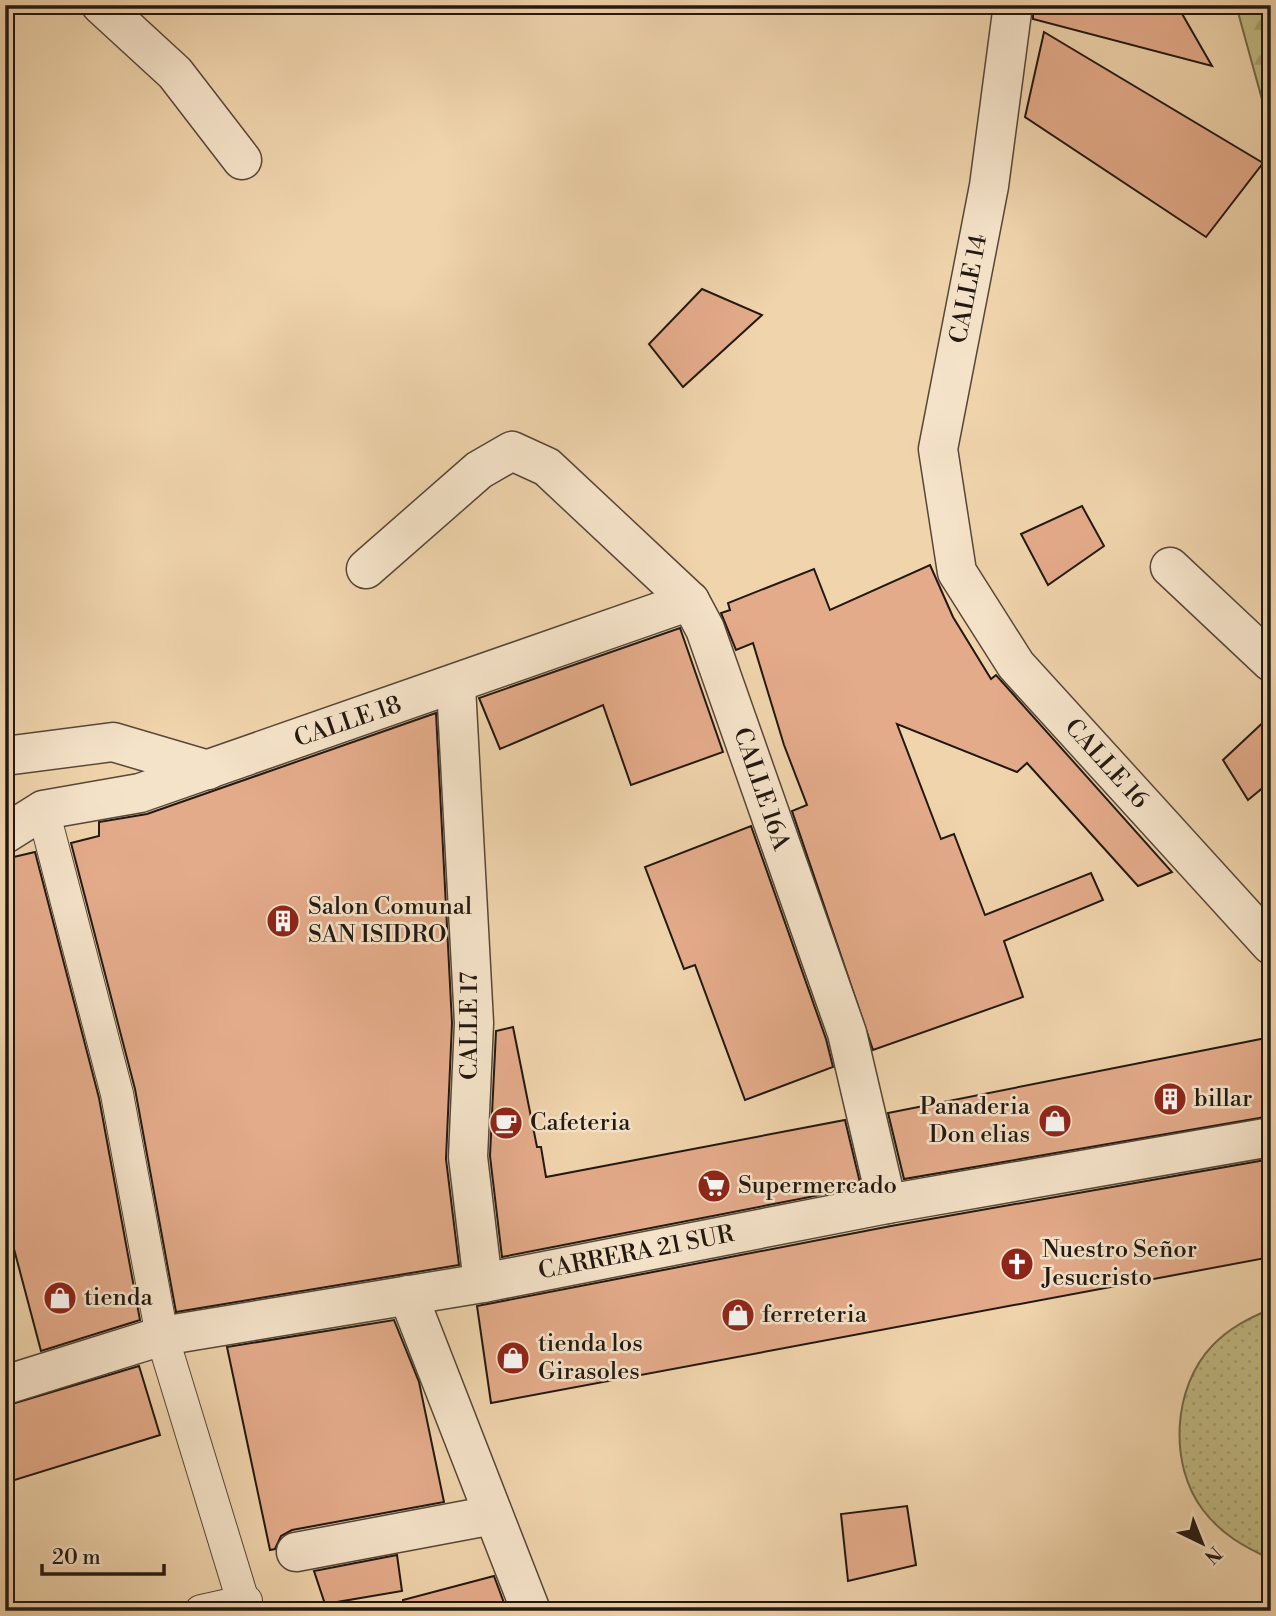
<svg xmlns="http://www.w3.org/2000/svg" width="1276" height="1616" font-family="'Libre Bodoni',serif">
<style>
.forest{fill:url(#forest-firs);stroke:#726a4a;stroke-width:2}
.park{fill:url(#park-dots);stroke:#726a4a;stroke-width:2}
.building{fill:#e4ab8a;stroke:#221811;stroke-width:2}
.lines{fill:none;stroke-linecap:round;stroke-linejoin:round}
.pedestrian-casing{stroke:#564738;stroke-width:34}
.minor-casing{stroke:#564738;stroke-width:41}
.pedestrian{stroke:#f5e3c9;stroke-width:32}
.minor{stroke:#f5e3c9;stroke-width:38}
.labels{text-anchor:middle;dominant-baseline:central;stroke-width:5;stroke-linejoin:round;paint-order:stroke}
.street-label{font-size:24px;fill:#221811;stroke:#f5e3c9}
.poi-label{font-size:24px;fill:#221811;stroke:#f5e3c9;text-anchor:start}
</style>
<defs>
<pattern id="forest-firs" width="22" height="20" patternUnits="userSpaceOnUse" patternTransform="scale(1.75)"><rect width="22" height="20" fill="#c1bb84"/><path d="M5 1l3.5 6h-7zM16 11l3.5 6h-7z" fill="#a6a071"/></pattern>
<pattern id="park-dots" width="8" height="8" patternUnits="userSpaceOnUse" patternTransform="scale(1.75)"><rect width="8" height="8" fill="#c1bb84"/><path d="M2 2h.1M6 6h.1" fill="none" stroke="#a6a071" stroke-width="1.8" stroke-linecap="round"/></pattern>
</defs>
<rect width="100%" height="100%" fill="#f0d4ac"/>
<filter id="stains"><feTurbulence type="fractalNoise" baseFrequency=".00286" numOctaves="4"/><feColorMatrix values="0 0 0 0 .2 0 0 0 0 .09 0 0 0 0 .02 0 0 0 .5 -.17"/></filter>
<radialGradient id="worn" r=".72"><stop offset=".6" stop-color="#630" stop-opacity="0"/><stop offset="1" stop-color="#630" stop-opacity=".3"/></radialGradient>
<polygon class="forest" points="1236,5 1271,5 1271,132"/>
<path class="park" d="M1271 1309V1559C1244 1547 1221 1534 1203 1510 1168 1464 1173 1387 1212 1346 1229 1328 1249 1318 1271 1309Z"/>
<g class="building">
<polygon points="1033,5 1177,5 1212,66 1033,19"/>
<polygon points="1044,32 1263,163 1206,237 1025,117"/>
<polygon points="702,289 762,315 683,387 649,344"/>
<polygon points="1082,506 1104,546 1048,585 1021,534"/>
<polygon points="930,565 953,617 991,679 996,675 1172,872 1138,886 1027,763 1017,772 897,724 941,839 954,834 985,915 1091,873 1103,900 1004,941 1023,997 873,1050 792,811 807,805 784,745 753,643 736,650 721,613 730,610 728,603 814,569 830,610"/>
<polygon points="680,628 723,752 631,785 603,705 500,749 479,698"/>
<polygon points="436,713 452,1023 446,1159 459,1265 176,1312 135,1089 71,843 99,836 99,822 147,814"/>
<polygon points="1271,715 1271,781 1248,800 1223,760"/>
<polygon points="751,826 826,1039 833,1067 745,1100 695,965 684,969 645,867"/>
<polygon points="35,852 99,1098 140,1320 41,1351 14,1249 5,1250 5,859"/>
<polygon points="513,1027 537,1147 541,1147 546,1177 845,1120 861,1187 502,1257 490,1156 496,1031"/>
<polygon points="1271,1037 1271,1116 904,1179 888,1113"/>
<polygon points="1271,1159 1271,1257 491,1403 477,1306 891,1226"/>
<polygon points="394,1320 419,1382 444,1502 292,1530 281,1536 275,1549 270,1550 227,1347"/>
<polygon points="139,1366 160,1435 5,1483 5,1406"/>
<polygon points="907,1506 916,1565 848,1581 841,1514"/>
<polygon points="397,1555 402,1591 325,1604 314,1571"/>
<polygon points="494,1576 507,1611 404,1611 403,1600"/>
</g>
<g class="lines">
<defs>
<g id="pedestrian">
<polyline points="43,810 117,1094 162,1336 246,1611"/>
<polyline points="201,1611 246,1601"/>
</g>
<g id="minor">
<polyline points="101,5 175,73 242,160"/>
<polyline points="1010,5 1012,12 989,186 938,449 957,572 1016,665 1271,945"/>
<polyline points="1170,567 1271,662"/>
<polyline points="366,569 479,470 512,451 547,467 690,601 705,629 847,1033 887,1204"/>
<polyline points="456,686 474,1023 468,1157 483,1283"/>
<polyline points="5,756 113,742 208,770"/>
<polyline points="5,834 43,810 140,793 690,601"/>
<polyline points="408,1295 531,1611"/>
<polyline points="5,1385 162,1336 483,1283 887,1204 1271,1137"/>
<polyline points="296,1552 493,1515"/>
</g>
</defs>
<use href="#pedestrian" class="pedestrian-casing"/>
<use href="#minor" class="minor-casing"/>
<use href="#pedestrian" class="pedestrian"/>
<use href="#minor" class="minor"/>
</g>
<defs>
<symbol id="building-disc" viewBox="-11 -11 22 22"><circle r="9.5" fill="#8f2418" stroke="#f5e3c9"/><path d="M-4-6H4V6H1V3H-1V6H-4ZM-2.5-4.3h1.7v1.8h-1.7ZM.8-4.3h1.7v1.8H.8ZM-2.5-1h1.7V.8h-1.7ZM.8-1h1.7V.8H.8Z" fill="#fff"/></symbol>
<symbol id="shop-disc" viewBox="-11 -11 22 22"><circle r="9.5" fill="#8f2418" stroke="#f5e3c9"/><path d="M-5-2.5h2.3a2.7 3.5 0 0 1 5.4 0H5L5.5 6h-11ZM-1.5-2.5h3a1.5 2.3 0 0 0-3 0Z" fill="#fff"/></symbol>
<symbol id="cafe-disc" viewBox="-11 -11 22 22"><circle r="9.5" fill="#8f2418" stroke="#f5e3c9"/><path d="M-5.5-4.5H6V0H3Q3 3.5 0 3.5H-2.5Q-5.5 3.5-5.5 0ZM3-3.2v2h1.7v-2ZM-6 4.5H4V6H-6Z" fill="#fff"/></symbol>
<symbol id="supermarket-disc" viewBox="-11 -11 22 22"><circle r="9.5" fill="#8f2418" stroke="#f5e3c9"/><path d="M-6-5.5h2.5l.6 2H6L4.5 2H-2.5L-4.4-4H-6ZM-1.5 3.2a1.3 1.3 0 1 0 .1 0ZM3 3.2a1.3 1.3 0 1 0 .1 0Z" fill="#fff"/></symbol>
<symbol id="church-disc" viewBox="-11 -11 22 22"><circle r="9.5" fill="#8f2418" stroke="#f5e3c9"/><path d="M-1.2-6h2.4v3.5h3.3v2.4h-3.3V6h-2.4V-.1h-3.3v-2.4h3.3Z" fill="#fff"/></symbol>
</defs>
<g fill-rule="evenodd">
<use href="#building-disc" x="264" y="902" width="38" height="38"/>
<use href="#building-disc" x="1151" y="1080" width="38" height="38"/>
<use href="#shop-disc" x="1036" y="1102" width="38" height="38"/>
<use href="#cafe-disc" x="487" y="1104" width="38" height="38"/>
<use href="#supermarket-disc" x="695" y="1167" width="38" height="38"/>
<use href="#church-disc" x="998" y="1245" width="38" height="38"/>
<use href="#shop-disc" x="41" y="1279" width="38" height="38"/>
<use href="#shop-disc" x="719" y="1296" width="38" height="38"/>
<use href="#shop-disc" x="494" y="1339" width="38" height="38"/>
</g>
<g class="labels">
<g class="street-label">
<text transform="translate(969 289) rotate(-79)">CALLE 14</text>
<text transform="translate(348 722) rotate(-19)">CALLE 18</text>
<text transform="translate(1106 764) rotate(48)">CALLE 16</text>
<text transform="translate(761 789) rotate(71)">CALLE 16A</text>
<text transform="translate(470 1026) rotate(-90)">CALLE 17</text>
<text transform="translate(636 1253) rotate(-11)">CARRERA 21 SUR</text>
</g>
<g class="poi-label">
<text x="308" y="907">Salon Comunal<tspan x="308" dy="28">SAN ISIDRO</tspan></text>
<text x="1194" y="1099">billar</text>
<text x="1030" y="1107" text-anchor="end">Panaderia<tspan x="1030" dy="28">Don elias</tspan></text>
<text x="530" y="1123">Cafeteria</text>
<text x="738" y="1186">Supermercado</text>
<text x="1042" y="1250">Nuestro Señor<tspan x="1042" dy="28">Jesucristo</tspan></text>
<text x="84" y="1298">tienda</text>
<text x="762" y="1315">ferreteria</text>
<text x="538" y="1344">tienda los<tspan x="538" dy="28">Girasoles</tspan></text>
</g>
</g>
<rect width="1276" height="1616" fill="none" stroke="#f0d4ac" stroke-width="28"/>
<rect x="7" y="7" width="1262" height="1602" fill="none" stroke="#221811" stroke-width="3.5"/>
<rect x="14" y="14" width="1248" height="1588" fill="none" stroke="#221811" stroke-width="2"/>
<g transform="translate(1202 1543) rotate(137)" stroke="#f5e3c9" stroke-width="5" paint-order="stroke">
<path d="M0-5L12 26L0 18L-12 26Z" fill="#221811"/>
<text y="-10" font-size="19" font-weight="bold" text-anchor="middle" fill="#221811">N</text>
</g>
<path d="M42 1564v10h122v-10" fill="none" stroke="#221811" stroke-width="3.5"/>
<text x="52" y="1564" font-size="21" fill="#221811" stroke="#f5e3c9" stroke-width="5" paint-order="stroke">20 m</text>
<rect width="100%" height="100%" filter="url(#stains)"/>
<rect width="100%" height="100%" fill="url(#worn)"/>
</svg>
